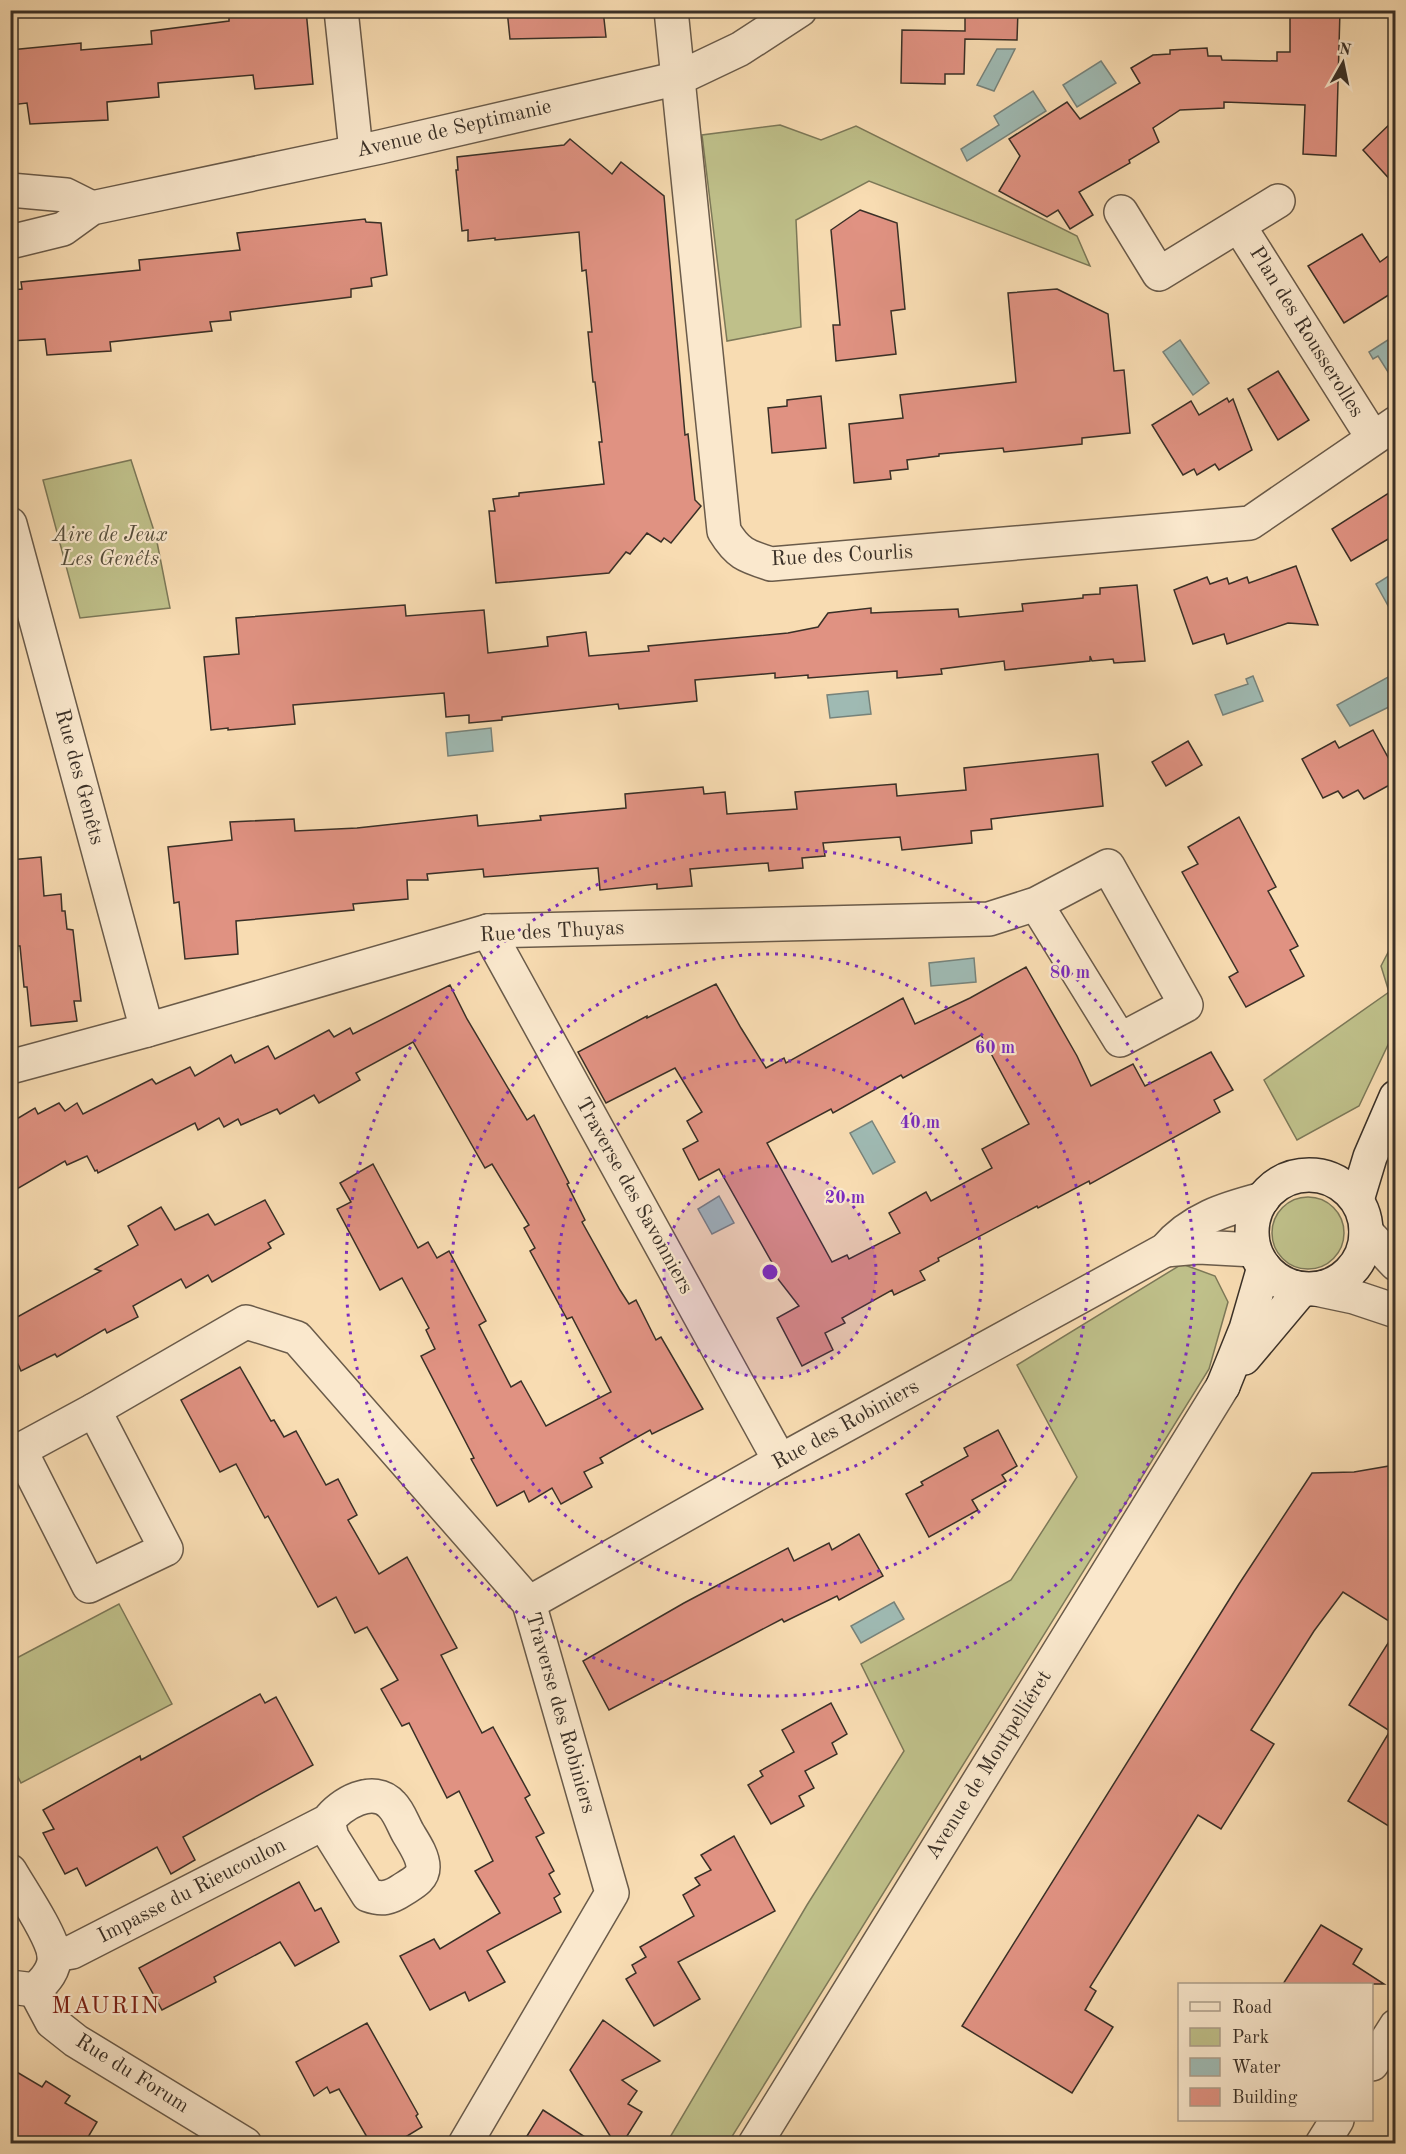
<svg xmlns="http://www.w3.org/2000/svg" width="1406" height="2154" font-family="'Old Standard TT',serif">
<style>
.green{fill:#bfc08a;stroke:#7c7858;stroke-width:1.5}
.water{fill:#9fbab3;stroke:#77837b;stroke-width:1.5}
.building{fill:#e09282;stroke:#3a3027;stroke-width:1.5;fill-rule:evenodd}
.lines{fill:none;stroke-linecap:round;stroke-linejoin:round}
.street-casing{stroke:#6a5b4a;stroke-width:36}
.secondary-casing{stroke:#3a3027;stroke-width:36}
.street{stroke:#fae8cd;stroke-width:33}
.secondary{stroke:#fae8cd;stroke-width:33}
.ring{fill:none;stroke:#7b2cbf;stroke-width:3;stroke-dasharray:3 6}
.labels{text-anchor:middle;dominant-baseline:central;stroke-width:4.5;stroke-linejoin:round;paint-order:stroke}
.street-label{font-size:21px;fill:#3a3027;stroke:#fae8cd}
.park-label{font-size:21px;font-style:italic;fill:#554d3b;stroke:#fae8cd}
.quarter-label{font-size:24px;letter-spacing:1.5px;fill:#7a1f14;stroke:#fae8cd}
.centre{fill:#7b2cbf;stroke:#fae8cd;stroke-width:3}
.ring-label{font-size:18px;text-anchor:middle;font-weight:bold;fill:#7b2cbf;stroke:#fae8cd;stroke-width:4.5;stroke-linejoin:round;paint-order:stroke}
</style>
<rect width="100%" height="100%" fill="#f8dcb2"/>
<filter id="stains"><feTurbulence type="fractalNoise" baseFrequency=".00333" numOctaves="4"/><feColorMatrix values="0 0 0 0 .2 0 0 0 0 .09 0 0 0 0 .02 0 0 0 .5 -.17"/></filter>
<radialGradient id="worn" r=".72"><stop offset=".6" stop-color="#630" stop-opacity="0"/><stop offset="1" stop-color="#630" stop-opacity=".3"/></radialGradient>
<g class="green">
<polygon points="780,125 821,140 856,126 1077,236 1090,266 869,181 796,220 801,327 727,341 702,135"/>
<polygon points="131,460 156,537 170,608 80,618 43,480"/>
<polygon points="1395,939 1395,1030 1359,1106 1297,1140 1264,1080 1389,992 1381,966"/>
<circle cx="1308" cy="1233" r="36"/>
<polygon points="1182,1264 1215,1276 1228,1302 1209,1369 728,2143 666,2144 807,1905 904,1751 861,1664 1011,1580 1077,1477 1017,1365"/>
<polygon points="119,1604 172,1704 21,1783 11,1763 11,1661"/>
</g>
<g class="water">
<polygon points="997,49 1015,49 994,91 977,85"/>
<polygon points="1101,61 1116,83 1077,107 1063,85"/>
<polygon points="1033,91 1046,111 967,161 961,149 999,125 994,116"/>
<polygon points="1394,336 1396,339 1395,383 1378,356 1373,359 1369,352"/>
<polygon points="1180,340 1209,383 1193,395 1163,352"/>
<polygon points="1395,572 1395,618 1376,584"/>
<polygon points="1253,676 1263,701 1223,715 1215,695 1248,684 1246,679"/>
<polygon points="1390,676 1395,688 1395,704 1350,726 1337,705"/>
<polygon points="868,691 871,714 830,718 827,695"/>
<polygon points="491,728 493,751 448,756 446,733"/>
<polygon points="974,958 976,982 931,986 929,963"/>
<polygon points="872,1121 895,1162 873,1174 850,1133"/>
<polygon points="719,1196 734,1223 712,1234 698,1209"/>
<polygon points="894,1602 904,1619 861,1643 851,1626"/>
</g>
<g class="building">
<polygon points="282,10 306,10 313,84 255,89 253,75 158,83 159,97 107,102 108,120 30,124 27,103 10,105 10,50 81,43 81,50 152,44 151,31 229,21 229,16"/>
<polygon points="507,10 603,10 606,37 510,39"/>
<polygon points="965,10 1018,10 1017,40 965,39 964,74 945,74 945,84 901,83 902,30 965,31"/>
<polygon points="1290,10 1340,10 1336,156 1303,154 1305,105 1224,102 1224,108 1180,110 1153,128 1159,142 1129,160 1130,163 1079,192 1093,215 1070,229 1058,210 1047,217 999,191 1020,156 1009,139 1067,102 1080,119 1140,83 1131,68 1153,55 1170,54 1170,50 1207,48 1208,56 1221,56 1222,60 1277,61 1277,52 1290,52"/>
<polygon points="1395,119 1395,185 1363,150"/>
<polygon points="570,139 612,174 621,162 664,196 685,435 688,434 695,500 701,506 671,543 664,538 661,542 647,533 630,554 626,552 609,573 496,583 489,511 495,511 493,499 519,496 519,493 604,484 599,442 602,442 595,382 593,382 588,332 592,332 586,270 582,271 579,232 495,240 495,238 468,241 468,230 462,231 456,170 458,170 457,157 564,145"/>
<polygon points="860,210 897,223 905,309 891,311 896,354 836,361 833,325 840,325 831,230"/>
<polygon points="365,219 366,222 381,223 387,275 371,278 372,286 351,289 351,297 230,312 231,320 210,322 212,331 110,342 111,351 47,355 45,339 10,341 10,290 22,289 21,282 140,270 139,260 240,250 237,233"/>
<polygon points="1362,234 1380,262 1395,251 1395,291 1344,323 1308,266"/>
<polygon points="1057,289 1108,314 1114,371 1124,370 1130,433 1082,438 1082,444 1004,452 1003,448 939,454 939,456 907,460 908,469 890,471 891,479 854,483 849,424 903,418 900,395 1016,382 1008,293"/>
<polygon points="1278,371 1309,420 1278,440 1248,389"/>
<polygon points="821,396 826,448 772,453 768,408 787,406 787,400"/>
<polygon points="1227,398 1229,402 1233,399 1252,450 1219,470 1215,464 1197,475 1194,469 1183,475 1152,425 1191,401 1199,415"/>
<polygon points="1395,489 1395,535 1351,561 1332,529"/>
<polygon points="1296,566 1318,625 1288,623 1227,644 1224,634 1193,644 1174,590 1207,577 1210,584 1227,578 1229,584 1247,577 1249,583"/>
<polygon points="1137,585 1145,661 1114,663 1113,659 1092,661 1090,656 1090,661 1005,670 1004,661 941,669 942,674 897,678 897,671 808,678 808,675 775,678 775,673 695,680 697,701 619,709 618,704 502,717 502,720 469,723 469,715 446,717 444,693 293,705 295,724 228,730 228,728 211,730 204,657 239,654 236,618 405,605 406,616 484,610 488,653 548,646 547,637 586,632 589,656 649,651 648,646 788,633 818,627 828,613 871,608 871,613 958,609 959,617 1023,611 1022,604 1083,598 1083,595 1100,594 1100,588"/>
<polygon points="1373,730 1395,770 1395,782 1364,799 1358,790 1343,798 1338,791 1323,798 1302,759 1335,741 1339,748"/>
<polygon points="1188,741 1202,765 1166,786 1152,762"/>
<polygon points="1098,754 1103,806 991,819 992,829 971,831 972,843 902,850 900,837 823,843 825,856 802,858 803,868 769,871 768,863 690,869 692,886 657,889 657,884 600,890 598,868 484,877 483,869 427,874 428,880 407,880 408,899 353,904 354,910 236,921 238,954 185,959 179,902 174,903 168,847 232,840 230,822 294,819 295,831 357,828 477,815 478,826 541,820 540,816 626,808 625,794 703,787 704,794 725,792 727,814 797,809 795,792 896,784 897,796 966,790 964,768"/>
<polygon points="1239,817 1276,887 1268,891 1298,946 1290,950 1304,976 1246,1007 1229,977 1238,972 1182,872 1198,864 1188,847"/>
<polygon points="41,857 44,896 61,894 62,911 65,911 67,929 73,930 81,1001 74,1001 77,1021 31,1026 27,987 24,987 20,946 10,946 10,860"/>
<path d="M1026 967 1077 1056 1091 1086 1133 1064 1145 1086 1211 1052 1233 1090 1214 1100 1220 1112 1090 1184 1089 1181 1038 1208 1037 1206 938 1258 939 1261 920 1271 925 1280 894 1295 892 1290 842 1318 845 1323 825 1333 833 1350 802 1366 777 1318 799 1306 771 1270 775 1268 719 1169 699 1180 683 1149 698 1141 687 1121 702 1112 675 1068 606 1103 578 1052 647 1016V1018L716 984 741 1028 766 1068 784 1058 786 1063 903 998 915 1024 970 998ZM981 1035 1029 1124 982 1149 992 1168 931 1201 926 1192 889 1213 900 1233 849 1259 847 1255 832 1262 767 1143 831 1109 833 1113 901 1075 903 1078Z"/>
<polygon points="450,985 467,1019 527,1120 534,1115 569,1183 567,1184 585,1220 582,1222 620,1290 629,1304 636,1300 656,1340 661,1337 703,1409 652,1434 650,1430 600,1458 603,1463 584,1472 592,1487 561,1504 552,1488 529,1502 524,1491 497,1506 471,1459 474,1458 421,1356 435,1349 426,1330 429,1328 402,1278 380,1290 337,1209 351,1202 340,1183 373,1164 418,1248 428,1242 437,1258 449,1251 486,1321 479,1325 511,1387 521,1381 546,1426 611,1392 572,1317 567,1319 530,1251 535,1248 524,1228 529,1225 492,1164 485,1168 413,1042 356,1073 360,1080 319,1103 314,1095 280,1114 277,1109 241,1125 238,1119 224,1127 219,1118 198,1130 195,1123 98,1173 97,1170 95,1171 87,1156 67,1165 65,1161 10,1193 10,1123 35,1108 38,1114 59,1103 65,1111 77,1103 83,1114 152,1079 156,1084 190,1067 195,1076 231,1055 235,1063 268,1046 275,1059 329,1030 334,1037 350,1028 353,1034"/>
<polygon points="265,1200 284,1234 268,1243 271,1248 212,1282 208,1275 186,1288 181,1279 133,1306 138,1317 107,1333 105,1329 57,1357 55,1354 21,1371 18,1364 10,1369 10,1321 101,1271 95,1269 138,1245 128,1226 161,1207 175,1230 208,1214 215,1225"/>
<polygon points="240,1367 271,1421 274,1420 284,1437 296,1431 326,1485 338,1479 357,1515 348,1520 379,1574 407,1557 457,1648 441,1655 482,1733 493,1727 530,1795 525,1798 544,1833 536,1837 554,1871 549,1874 560,1894 554,1898 561,1912 487,1951 505,1982 469,2001 465,1992 430,2010 400,1956 434,1939 440,1949 500,1913 475,1871 493,1861 459,1791 447,1798 409,1723 402,1726 381,1689 398,1680 367,1627 355,1633 336,1597 318,1607 268,1516 265,1518 236,1464 220,1472 181,1400"/>
<polygon points="998,1430 1017,1466 1002,1475 1006,1481 972,1500 978,1510 929,1537 906,1494 923,1485 921,1482 968,1456 964,1448"/>
<polygon points="1395,1465 1395,1625 1343,1592 1314,1631 1251,1730 1274,1744 1221,1829 1198,1815 1090,1987 1096,1991 1085,2010 1113,2027 1072,2093 962,2026 1239,1584 1312,1473 1354,1472"/>
<polygon points="859,1534 883,1576 839,1600 837,1596 784,1622 782,1619 609,1710 583,1661 684,1603 788,1548 794,1561 829,1543 832,1550"/>
<polygon points="1395,1632 1395,1830 1348,1801 1390,1731 1349,1705"/>
<polygon points="260,1694 265,1703 276,1697 313,1765 183,1837 195,1860 171,1874 157,1847 86,1886 77,1868 65,1874 43,1833 54,1829 43,1810 140,1756 141,1760"/>
<polygon points="831,1703 847,1734 832,1743 837,1754 805,1771 814,1788 799,1796 804,1806 771,1824 748,1785 763,1776 760,1771 794,1752 782,1730"/>
<polygon points="734,1836 775,1911 678,1962 700,1999 654,2026 626,1979 636,1973 632,1965 646,1957 640,1947 694,1916 683,1895 700,1885 695,1878 711,1870 701,1855"/>
<polygon points="299,1882 315,1911 321,1908 339,1942 295,1966 280,1942 214,1977 216,1982 162,2010 139,1968"/>
<polygon points="1321,1925 1362,1949 1353,1964 1384,1984 1283,1984"/>
<polygon points="603,2020 660,2061 622,2080 637,2091 628,2104 642,2112 622,2144 615,2144 570,2070"/>
<polygon points="367,2023 418,2114 416,2116 422,2127 394,2144 371,2144 339,2089 330,2093 327,2087 314,2096 296,2062"/>
<polygon points="10,2068 42,2087 46,2081 70,2096 65,2103 97,2122 84,2144 10,2144"/>
<polygon points="543,2110 596,2144 522,2144"/>
</g>
<g class="lines">
<defs>
<g id="street">
<polyline points="341,10 356,151"/>
<path d="M671 10 724 531C738 554 746 556 771 564L1250 523 1396 423"/>
<polyline points="10,190 66,195 92,208"/>
<polyline points="1121,212 1159,274 1278,201"/>
<polyline points="1239,226 1373,438"/>
<polyline points="10,242 63,229 92,208 380,147 679,78 740,49 800,10"/>
<polyline points="10,524 147,1030"/>
<polyline points="488,931 780,1461"/>
<polyline points="10,1067 147,1030 488,931 989,919 1036,904 1108,866 1186,1005 1120,1040 1036,904"/>
<polyline points="1366,1232 1396,1264"/>
<polyline points="1165,1250 1199,1247 1254,1250"/>
<polyline points="1316,1289 1354,1297 1396,1311"/>
<polyline points="94,1410 246,1322 297,1338 529,1603 612,1893 465,2144"/>
<polygon points="94,1410 166,1549 89,1586 20,1450"/>
<path d="M529 1603 780 1461 1165 1250C1191 1219 1225 1209 1263 1199"/>
<path d="M10 1871C21 1890 51 1934 54 1954 56 1969 45 1981 35 1990L10 1987"/>
<path d="M54 1955 72 1952 328 1821C340 1804 374 1784 392 1805 399 1812 403 1824 408 1833 414 1843 423 1856 423 1867 423 1879 411 1884 402 1890 390 1898 382 1900 368 1895L332 1837 328 1821"/>
<polyline points="35,1990 52,2022 76,2041 245,2144"/>
<polyline points="1372,2064 1396,2026"/>
<polyline points="755,2144 1223,1386"/>
<polyline points="1322,2144 1337,2120"/>
</g>
<g id="secondary">
<circle cx="1309" cy="1232" r="57"/>
<polyline points="1357,1200 1370,1157 1396,1097"/>
<polyline points="1244,1358 1302,1289"/>
<polyline points="1223,1386 1246,1329 1264,1267"/>
</g>
</defs>
<use href="#street" class="street-casing"/>
<use href="#secondary" class="secondary-casing"/>
<use href="#street" class="street"/>
<use href="#secondary" class="secondary"/>
</g>
<circle cx="770" cy="1272" r="106" fill="#7b2cbf" fill-opacity=".12"/>
<g class="ring">
<circle cx="770" cy="1272" r="106"/>
<circle cx="770" cy="1272" r="212"/>
<circle cx="770" cy="1272" r="318"/>
<circle cx="770" cy="1272" r="424"/>
</g>
<g class="labels">
<g class="street-label">
<text transform="translate(454 129) rotate(-13)">Avenue de Septimanie</text>
<text transform="translate(1306 332) rotate(58)">Plan des Rousserolles</text>
<text transform="translate(842 556) rotate(-3)">Rue des Courlis</text>
<text transform="translate(79 777) rotate(75)">Rue des Genêts</text>
<text transform="translate(552 932) rotate(-3)">Rue des Thuyas</text>
<text transform="translate(634 1196) rotate(61)">Traverse des Savonniers</text>
<text transform="translate(846 1425) rotate(-29)">Rue des Robiniers</text>
<text transform="translate(560 1713) rotate(74)">Traverse des Robiniers</text>
<text transform="translate(989 1765) rotate(-58)">Avenue de Montpelliéret</text>
<text transform="translate(192 1891) rotate(-27)">Impasse du Rieucoulon</text>
<text transform="translate(132 2074) rotate(32)">Rue du Forum</text>
</g>
<g class="park-label">
<text x="110" y="535">Aire de Jeux<tspan x="110" dy="24">Les Genêts</tspan></text>
</g>
<g class="quarter-label">
<text x="106" y="2007">MAURIN</text>
</g>
</g>
<circle cx="770" cy="1272" r="9" class="centre"/>
<g class="ring-label">
<text x="1070" y="978">80 m</text>
<text x="995" y="1053">60 m</text>
<text x="920" y="1128">40 m</text>
<text x="845" y="1203">20 m</text>
</g>
<rect width="1406" height="2154" fill="none" stroke="#f8dcb2" stroke-width="36"/>
<rect x="12" y="12" width="1382" height="2130" fill="none" stroke="#3a3027" stroke-width="3"/>
<rect x="18" y="18" width="1370" height="2118" fill="none" stroke="#3a3027" stroke-width="1.5"/>
<rect x="1178" y="1983" width="195" height="138" fill="#fae8cd" stroke="#ad9e8b" stroke-width="1.5"/>
<rect x="1190" y="2002" width="30" height="9" fill="#fae8cd" stroke="#ad9e8b" stroke-width="1.5"/>
<text x="1232" y="2013" font-size="18" fill="#3a3027">Road</text>
<rect x="1190" y="2028" width="30" height="18" fill="#bfc08a" stroke="#ad9e8b" stroke-width="1.5"/>
<text x="1232" y="2043" font-size="18" fill="#3a3027">Park</text>
<rect x="1190" y="2058" width="30" height="18" fill="#9fbab3" stroke="#ad9e8b" stroke-width="1.5"/>
<text x="1232" y="2073" font-size="18" fill="#3a3027">Water</text>
<rect x="1190" y="2088" width="30" height="18" fill="#e09282" stroke="#ad9e8b" stroke-width="1.5"/>
<text x="1232" y="2103" font-size="18" fill="#3a3027">Building</text>
<g transform="translate(1343 63) rotate(9)" stroke="#fae8cd" stroke-width="4.5" paint-order="stroke">
<path d="M0-4.5L10 22L0 15L-10 22Z" fill="#3a3027"/>
<text y="-9" font-size="16" font-weight="bold" text-anchor="middle" fill="#3a3027">N</text>
</g>
<rect width="100%" height="100%" filter="url(#stains)"/>
<rect width="100%" height="100%" fill="url(#worn)"/>
</svg>
